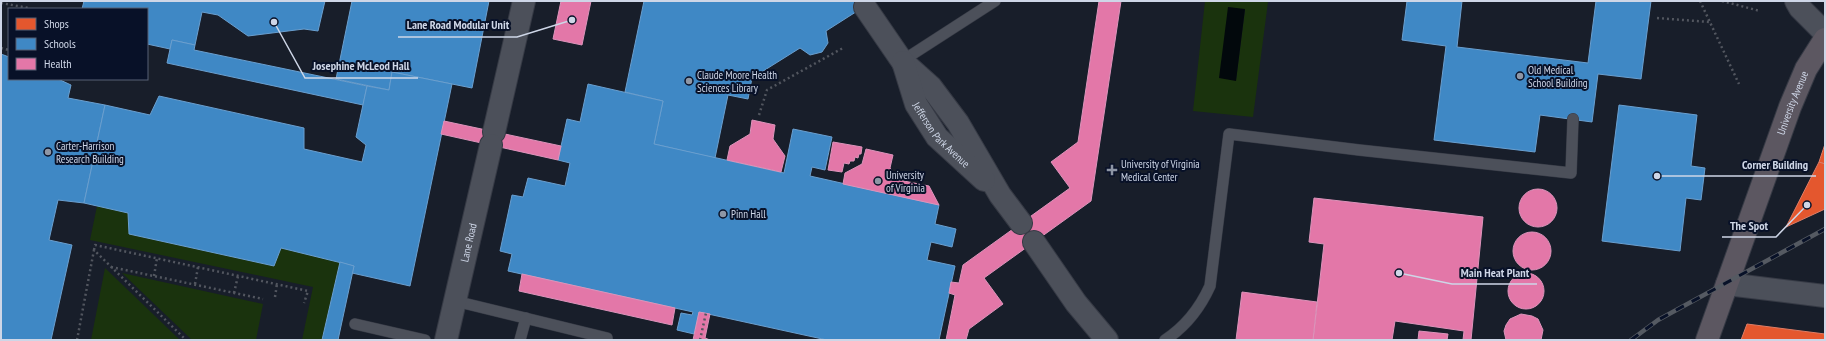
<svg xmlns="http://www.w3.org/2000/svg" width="1826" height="341" font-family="'PT Sans Narrow',sans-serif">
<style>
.green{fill:#1a330d;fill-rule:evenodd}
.water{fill:#02080c}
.shops{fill:#e4572e;stroke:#dd7d66}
.schools{fill:#3f88c5;stroke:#6a9fcf}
.health{fill:#e377a8;stroke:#dd94bb}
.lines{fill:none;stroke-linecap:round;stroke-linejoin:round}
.lane-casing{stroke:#363a45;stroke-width:12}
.street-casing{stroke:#363a45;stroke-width:24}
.secondary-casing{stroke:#363a45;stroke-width:24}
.primary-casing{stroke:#363a45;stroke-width:24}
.path{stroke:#52565f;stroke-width:2.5;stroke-dasharray:2 3;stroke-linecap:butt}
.lane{stroke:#4c505a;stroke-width:11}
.street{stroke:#4c505a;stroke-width:22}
.secondary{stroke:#4c505a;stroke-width:22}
.primary{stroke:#5c5761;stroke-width:22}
.rail-casing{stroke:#555a62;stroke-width:4.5}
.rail{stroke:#081128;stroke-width:3;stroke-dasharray:9;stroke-linecap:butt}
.poi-dot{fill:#8e96a5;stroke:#081128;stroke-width:1.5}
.labels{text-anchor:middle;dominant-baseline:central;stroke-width:4;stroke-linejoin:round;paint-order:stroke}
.poi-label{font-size:11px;fill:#ced6e7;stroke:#081128;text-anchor:start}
.street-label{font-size:11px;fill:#ced6e7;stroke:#081128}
.leader{fill:none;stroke:#ced6e7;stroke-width:1.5}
.callout-dot{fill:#ced6e7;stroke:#081128;stroke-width:1.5}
.callout-label{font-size:12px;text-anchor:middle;font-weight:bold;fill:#ced6e7;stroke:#081128;stroke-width:4;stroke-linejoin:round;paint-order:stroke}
</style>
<rect width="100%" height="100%" fill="#181e2a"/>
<g class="green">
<path d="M1205 1 1268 2 1253 117 1193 111ZM1228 7 1245 10 1236 80Z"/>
<polygon points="97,206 128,213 129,234 274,266 281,248 340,262 322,340 302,340 313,287 90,240"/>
<polygon points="105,268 180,340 91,340"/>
<polygon points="122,273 263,304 256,340 192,340"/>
</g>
<polygon class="water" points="1228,7 1245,9 1236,81 1219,78"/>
<g class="shops">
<polygon points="1825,144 1825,164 1819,162"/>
<polygon points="1819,162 1825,164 1825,209 1786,227"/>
<polygon points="1747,324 1825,334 1825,340 1741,340"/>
</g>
<g class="schools">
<polygon points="84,1 325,1 318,31 304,29 248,36 218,15 202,12 195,45 172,40 170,49 147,44 147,9 82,9"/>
<polygon points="352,1 489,1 472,88 392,72 389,90 336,79"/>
<polygon points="644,1 873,1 826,31 828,43 822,52 810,55 800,48 752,78 748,99 728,95 715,158 654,144 663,101 625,92"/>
<polygon points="1407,1 1462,1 1457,47 1588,63 1596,1 1651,1 1641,79 1598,74 1592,122 1540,115 1535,152 1434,140 1446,46 1402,40"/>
<polygon points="172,40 195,45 194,50 367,86 363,105 167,63"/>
<polygon points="1,54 9,57 9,79 58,79 71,85 68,98 105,105 84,203 58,200 49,240 72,245 51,340 1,340"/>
<polygon points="392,72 452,84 410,286 352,273 354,266 281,248 274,266 129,234 128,213 84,203 105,105 150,115 159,96 304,128 304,149 362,162 366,145 356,137 367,86 389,90"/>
<polygon points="588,84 663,101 654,144 784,173 793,129 832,137 825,170 812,167 810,176 939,205 935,224 956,229 952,247 931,242 927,260 955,266 939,340 827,340 699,312 694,334 677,330 681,313 692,315 693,312 508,271 512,254 500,251 512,195 523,197 528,178 565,186 570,163 558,160 567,119 580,122"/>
<polygon points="1619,105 1697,115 1691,166 1705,168 1701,200 1686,198 1680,251 1602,241"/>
<polygon points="340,262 354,266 338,340 322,340"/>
</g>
<g class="health">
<polygon points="561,1 591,1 582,45 553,39"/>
<polygon points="1099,1 1121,1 1091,201 984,278 1003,304 969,329 966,340 946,340 955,295 949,293 951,282 959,283 963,265 1070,188 1051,162 1078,142"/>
<polygon points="752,120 775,125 773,139 785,156 781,172 727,160 730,146 750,134"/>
<polygon points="444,121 561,146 558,160 441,134"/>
<polygon points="833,142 862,147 861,154 859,154 858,158 855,157 854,161 850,161 849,164 844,163 842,172 828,170"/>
<polygon points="866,149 893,155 890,168 899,180 929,186 939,205 843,184 845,173 862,164"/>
<circle cx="1538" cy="208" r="19"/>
<polygon points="1314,198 1483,217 1471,340 1463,340 1464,331 1395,321 1392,340 1313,340 1324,244 1309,242"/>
<circle cx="1532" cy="251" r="19"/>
<circle cx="1526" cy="291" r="18"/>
<polygon points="522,274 675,308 672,325 519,291"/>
<polygon points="1242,292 1317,302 1313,340 1236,340"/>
<polygon points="699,312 710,314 705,338 710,340 693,340"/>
<polygon points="1521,314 1532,316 1538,319 1543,330 1541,340 1506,340 1504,331 1506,325 1510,319"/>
<polygon points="1419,331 1448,334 1447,340 1418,340"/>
</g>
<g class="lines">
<defs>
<g id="lane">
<polyline points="902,61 995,1"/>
<polyline points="455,301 607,338 607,340"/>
<polyline points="355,324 425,340"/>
<polyline points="520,340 526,318"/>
<path d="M1165 340C1185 327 1200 308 1210 286L1229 134 1359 150 1571 173 1573 119"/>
</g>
<polyline id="street" points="1796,1 1800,8 1825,33"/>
<g id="secondary">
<polyline points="865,7 902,61 931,87 958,123 1000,195 1021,223"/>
<path id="s1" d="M903 62 916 104 937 137 984 180"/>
<polyline points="494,132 524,1"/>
<polyline points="1034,242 1076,303 1107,340"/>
<polyline points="1727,284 1825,296"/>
<path id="s2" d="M446 340 491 145"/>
</g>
<g id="primary">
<path id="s3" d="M1707 340 1790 107 1806 69 1825 39"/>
</g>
</defs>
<use href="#lane" class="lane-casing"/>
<use href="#street" class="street-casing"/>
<use href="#secondary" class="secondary-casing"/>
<use href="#primary" class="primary-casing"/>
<g class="path">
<polyline points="1700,1 1739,84"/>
<polyline points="1722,1 1760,11"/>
<polyline points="1,3 29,8"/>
<polyline points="1657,18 1710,22"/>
<polyline points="1,48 9,50"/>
<polyline points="759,115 767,90 843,48"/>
<polyline points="94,250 95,245 308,291 304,303"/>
<polyline points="111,267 263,299"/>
<polyline points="154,276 157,258"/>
<polyline points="195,284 198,267"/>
<polyline points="234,293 238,276"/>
<polyline points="275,297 277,284"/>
<polyline points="77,340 94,250 186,340"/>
<polyline points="700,340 706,313"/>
</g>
<use href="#lane" class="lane"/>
<use href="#street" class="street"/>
<use href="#secondary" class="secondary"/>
<use href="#primary" class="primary"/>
<defs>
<polyline id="rail" points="1631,340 1658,320 1825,229"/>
</defs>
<use href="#rail" class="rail-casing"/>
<use href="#rail" class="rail"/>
</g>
<g class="poi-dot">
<circle cx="1520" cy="76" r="4"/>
<circle cx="689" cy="81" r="4"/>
<circle cx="48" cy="152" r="4"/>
<path d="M1110 164h4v4h4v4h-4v4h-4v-4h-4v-4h4z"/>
<circle cx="878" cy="181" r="4"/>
<circle cx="723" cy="214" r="4"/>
</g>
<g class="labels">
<g class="poi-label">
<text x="1528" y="70">Old Medical<tspan x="1528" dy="13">School Building</tspan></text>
<text x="697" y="75">Claude Moore Health<tspan x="697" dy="13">Sciences Library</tspan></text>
<text x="56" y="146">Carter-Harrison<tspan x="56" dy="13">Research Building</tspan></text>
<text x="1121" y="164">University of Virginia<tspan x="1121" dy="13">Medical Center</tspan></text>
<text x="886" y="175">University<tspan x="886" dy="13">of Virginia</tspan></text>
<text x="731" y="214">Pinn Hall</text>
</g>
<g class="street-label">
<text stroke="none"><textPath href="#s3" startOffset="252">University Avenue</textPath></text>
<text stroke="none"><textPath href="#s1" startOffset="84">Jefferson Park Avenue</textPath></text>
<text stroke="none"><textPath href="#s2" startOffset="100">Lane Road</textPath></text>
</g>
</g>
<path class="leader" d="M572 20L517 37H398M274 22L305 78H418M1657 176L1734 176H1816M1807 205L1776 237H1722M1399 273L1452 284H1537"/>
<g class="callout-dot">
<circle cx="572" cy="20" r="4"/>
<circle cx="274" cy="22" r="4"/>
<circle cx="1657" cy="176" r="4"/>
<circle cx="1807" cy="205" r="4"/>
<circle cx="1399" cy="273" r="4"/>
</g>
<g class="callout-label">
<text x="458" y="29">Lane Road Modular Unit</text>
<text x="361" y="70">Josephine McLeod Hall</text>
<text x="1775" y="169">Corner Building</text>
<text x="1749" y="230">The Spot</text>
<text x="1495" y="277">Main Heat Plant</text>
</g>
<rect width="1826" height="341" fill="none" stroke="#ced6e7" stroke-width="4"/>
<rect x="8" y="8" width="140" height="72" fill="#081128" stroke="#576074"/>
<rect x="16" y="18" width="20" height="12" fill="#e4572e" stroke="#576074"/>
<text x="44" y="28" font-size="12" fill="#ced6e7">Shops</text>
<rect x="16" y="38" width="20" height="12" fill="#3f88c5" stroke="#576074"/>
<text x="44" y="48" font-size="12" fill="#ced6e7">Schools</text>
<rect x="16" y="58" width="20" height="12" fill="#e377a8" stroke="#576074"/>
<text x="44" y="68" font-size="12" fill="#ced6e7">Health</text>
</svg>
